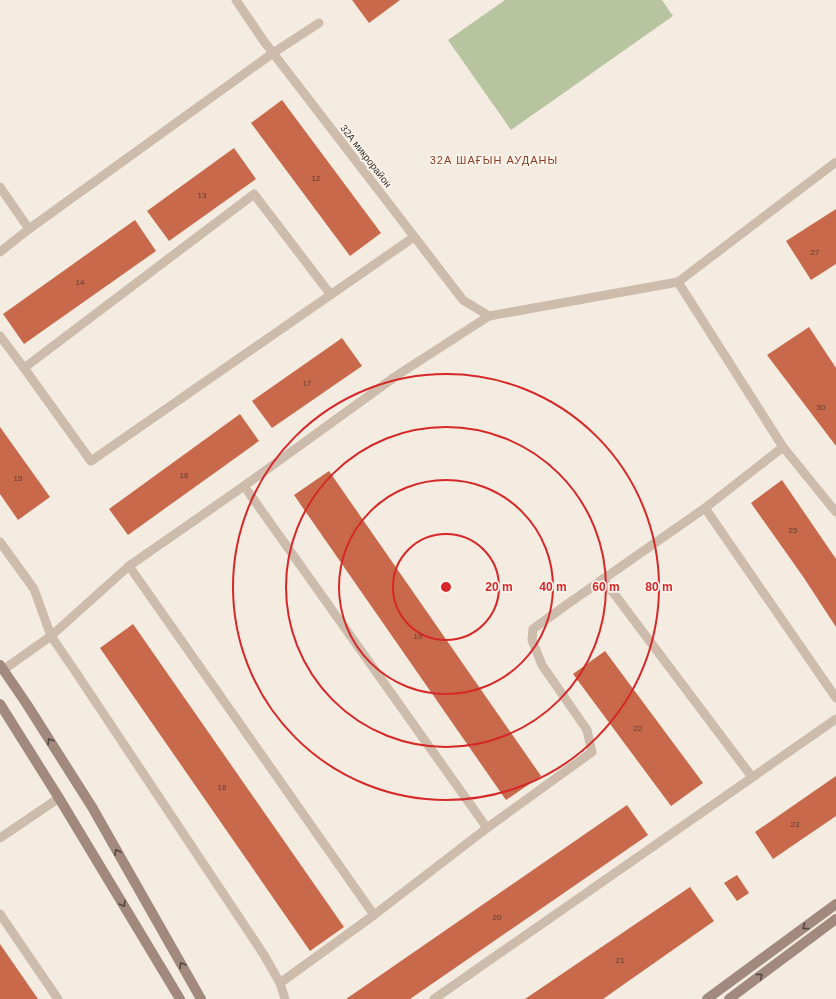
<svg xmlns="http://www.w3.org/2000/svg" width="836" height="999" font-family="Arial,sans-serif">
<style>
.green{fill:#b8c4a0}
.building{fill:#c8694b}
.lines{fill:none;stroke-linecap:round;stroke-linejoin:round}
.lane{stroke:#cdbbac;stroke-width:9}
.secondary{stroke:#a18a7d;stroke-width:10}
.oneway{stroke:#544640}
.ring{fill:none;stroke:#d62828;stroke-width:2}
.labels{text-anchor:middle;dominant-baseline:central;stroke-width:3.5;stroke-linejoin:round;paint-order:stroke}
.number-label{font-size:8px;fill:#5e3e33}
.street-label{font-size:10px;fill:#3b302b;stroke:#fbf5ee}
.neighbourhood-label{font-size:11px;letter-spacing:1px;fill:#8c3b22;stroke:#fbf5ee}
.centre{fill:#d62828;stroke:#fbf5ee;stroke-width:2}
.ring-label{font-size:12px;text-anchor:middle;font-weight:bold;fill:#d62828;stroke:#fbf5ee;stroke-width:3.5;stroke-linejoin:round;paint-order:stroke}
</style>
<rect width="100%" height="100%" fill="#f4ebe1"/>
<polygon class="green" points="505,0 662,0 673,16 511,130 448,40"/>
<g class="building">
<polygon points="352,0 400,0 369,23"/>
<polygon points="282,100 381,233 350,256 251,123"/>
<polygon points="234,148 256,179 169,241 147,211"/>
<polygon points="836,209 836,264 811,280 786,241"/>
<polygon points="135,220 156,251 24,344 3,314"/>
<polygon points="809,327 836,368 836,446 767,355"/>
<polygon points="342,338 362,366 272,428 252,401"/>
<polygon points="240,414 259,441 128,535 109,509"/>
<polygon points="0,427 50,497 18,520 0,494"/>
<polygon points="329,471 541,776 506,800 294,495"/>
<polygon points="782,480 836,559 836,627 804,578 751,503"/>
<polygon points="133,624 344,927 310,951 100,648"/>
<polygon points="605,651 703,783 671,806 573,674"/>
<polygon points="836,776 836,816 773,859 755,832"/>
<polygon points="627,805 648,835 410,999 346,999"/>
<polygon points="737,875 749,893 737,901 724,883"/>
<polygon points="690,887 714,921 603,999 525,999"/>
<polygon points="0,944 38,999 0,999"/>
</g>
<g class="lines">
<g class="lane">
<polyline points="236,0 263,40 463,300 489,316"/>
<polyline points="836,162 678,282 783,447 836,512"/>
<polyline points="0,187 29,229"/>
<polyline points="0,252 29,229 273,53 319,23"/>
<polyline points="331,295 254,194 24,368 91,461 414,237"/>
<polyline points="0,336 24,368"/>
<polyline points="244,486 487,828"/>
<polyline points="705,508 836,698"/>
<polyline points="0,542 34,589 51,636 77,674 264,955 280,983 285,999"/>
<polyline points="129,566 374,915 487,828 592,752 587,730 542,665 532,640 533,629 569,603 705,508 783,447"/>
<polyline points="603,579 752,777"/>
<polyline points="3,670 51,636 129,566 244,486 396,376 489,316 678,282"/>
<polyline points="0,838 59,798"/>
<polyline points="0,914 58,999"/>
<polyline points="280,983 374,915"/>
<polyline points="434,999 836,719"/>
</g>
<g class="secondary">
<polyline points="0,665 26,703 92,807 201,999"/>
<polyline points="0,704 59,798 180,999"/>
<polyline points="707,999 836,904"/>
<polyline points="729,999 836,919"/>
</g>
</g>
<defs><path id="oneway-chevron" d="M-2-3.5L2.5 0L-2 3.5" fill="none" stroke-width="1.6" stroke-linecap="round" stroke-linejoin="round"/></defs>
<g class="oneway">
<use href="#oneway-chevron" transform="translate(50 741) rotate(-122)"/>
<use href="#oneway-chevron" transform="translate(117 852) rotate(-120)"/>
<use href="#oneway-chevron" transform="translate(123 904) rotate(59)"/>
<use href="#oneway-chevron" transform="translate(805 927) rotate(144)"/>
<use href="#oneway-chevron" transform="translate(182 965) rotate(-120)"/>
<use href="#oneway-chevron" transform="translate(760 976) rotate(-37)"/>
</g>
<g class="ring">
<circle cx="446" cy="587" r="53"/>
<circle cx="446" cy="587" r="107"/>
<circle cx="446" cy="587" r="160"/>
<circle cx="446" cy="587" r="213"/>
</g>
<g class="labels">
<g class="number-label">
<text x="316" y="178">12</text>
<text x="202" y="195">13</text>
<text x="815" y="252">27</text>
<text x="80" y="282">14</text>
<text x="307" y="383">17</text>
<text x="821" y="407">30</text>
<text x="184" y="475">16</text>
<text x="18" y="478">15</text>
<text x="793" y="530">25</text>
<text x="418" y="636">19</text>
<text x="638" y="728">22</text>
<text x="222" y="787">18</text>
<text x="795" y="824">23</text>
<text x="497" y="917">20</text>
<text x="620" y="960">21</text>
</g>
<g class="street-label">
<text transform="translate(366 156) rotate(52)">32А микрорайон</text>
</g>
<g class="neighbourhood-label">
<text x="494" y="160">32А ШАҒЫН АУДАНЫ</text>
</g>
</g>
<circle cx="446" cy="587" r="6" class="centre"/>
<g class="ring-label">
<text x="499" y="591">20 m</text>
<text x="553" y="591">40 m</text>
<text x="606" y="591">60 m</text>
<text x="659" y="591">80 m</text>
</g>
</svg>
